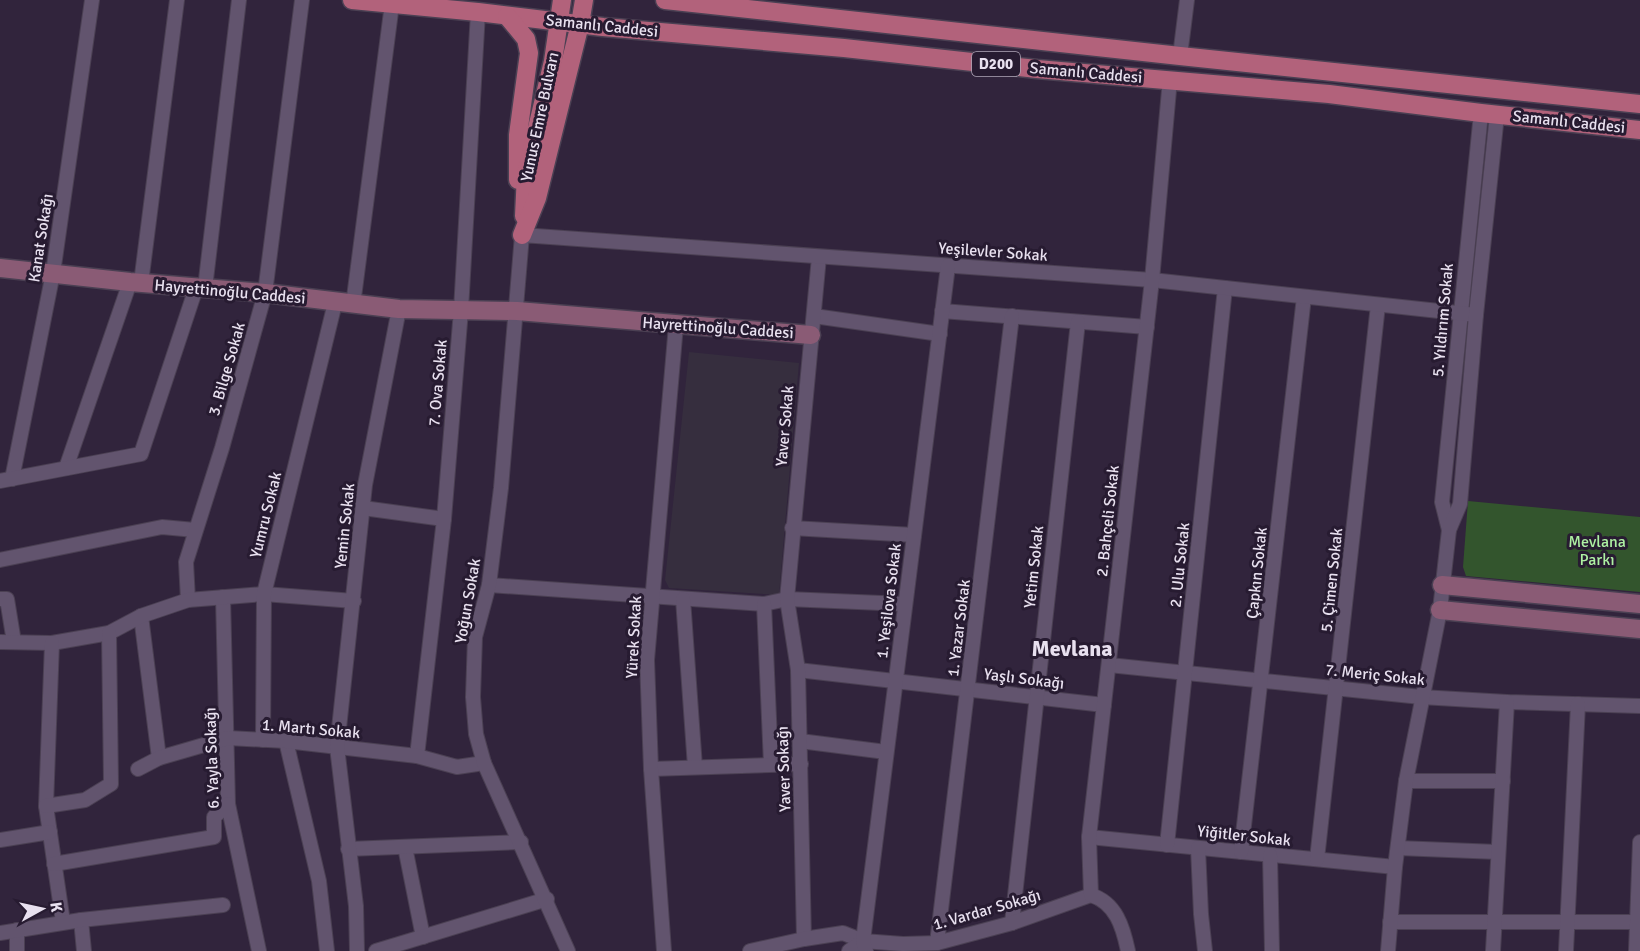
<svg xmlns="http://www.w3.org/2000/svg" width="1640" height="951" font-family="Signika,sans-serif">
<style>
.education{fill:#362e3e}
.green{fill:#33552d}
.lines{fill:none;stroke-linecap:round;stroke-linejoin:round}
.street-casing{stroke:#4b4053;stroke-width:16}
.secondary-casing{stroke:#4b4053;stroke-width:21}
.primary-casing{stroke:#4b4053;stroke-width:21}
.street{stroke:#62546e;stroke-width:14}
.secondary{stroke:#8a5b75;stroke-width:18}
.primary{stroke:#b2627b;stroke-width:18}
.labels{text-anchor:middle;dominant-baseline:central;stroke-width:6;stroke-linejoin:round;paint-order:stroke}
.shield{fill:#271b31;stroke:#aea5b6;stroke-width:1.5}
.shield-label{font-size:15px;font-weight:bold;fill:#e8e0ef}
.street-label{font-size:16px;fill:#e8e0ef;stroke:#271b31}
.park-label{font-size:16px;fill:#aef1a3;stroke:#271b31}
.district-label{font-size:22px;font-weight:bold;fill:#e8e0ef;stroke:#271b31}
</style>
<rect width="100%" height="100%" fill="#31243c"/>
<polygon class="education" points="689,352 799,363 779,595 669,588 665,580"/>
<polygon class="green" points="1468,501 1640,517 1640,592 1466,576 1463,567"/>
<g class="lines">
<defs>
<g id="street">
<polyline points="1180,56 1187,0"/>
<polyline points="141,283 177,0"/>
<polyline points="205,288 239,0"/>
<polyline points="353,305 392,4"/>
<polyline points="942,311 1147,327"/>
<polyline points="814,316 940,334"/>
<polyline points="66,468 130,282"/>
<polyline points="12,479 53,273 92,0"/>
<polyline points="0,481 141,454 196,288"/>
<polyline points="363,508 444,519"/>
<polyline points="792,528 914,535"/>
<polyline points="1449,530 1442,502 1481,113"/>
<polyline points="0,560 162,527 195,530"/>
<polyline points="489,585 764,604 787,599 905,604"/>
<polyline points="223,597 228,804 259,951"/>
<polyline points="0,599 7,599 14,642"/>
<polyline points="683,599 695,767"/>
<polyline points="188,600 186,562 222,448 265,293 302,0"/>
<polyline points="764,604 771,764"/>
<polyline points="141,616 159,758"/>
<polyline points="0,642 52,643 109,633 141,616 188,600 264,594 354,601"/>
<polyline points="52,643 46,806 63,922"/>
<polyline points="1109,665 1421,697 1507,702 1640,706"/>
<polyline points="798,670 1104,705"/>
<polyline points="263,740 264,594 335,303"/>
<polyline points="286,741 319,881 327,951"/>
<polyline points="800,741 886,752"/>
<polyline points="417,756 444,519 461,310 478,12"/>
<polyline points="138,769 159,758 228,738 286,741 417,756 457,767 484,763"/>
<polyline points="651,769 801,764"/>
<polyline points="1406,781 1503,781"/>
<polyline points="46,806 85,800 111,784 109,633"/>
<polyline points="1089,837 1395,867"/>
<polyline points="0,840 50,832"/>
<polyline points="1167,845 1225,288"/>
<polyline points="405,847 423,937"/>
<polyline points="1198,848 1201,914 1205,951"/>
<polyline points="1398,848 1498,852"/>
<polyline points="348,849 521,842"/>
<polyline points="1241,852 1304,297"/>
<polyline points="1270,855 1272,951"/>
<polyline points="1317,859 1378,305"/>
<polyline points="54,864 214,837 214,817 228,804"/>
<polyline points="81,920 84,951"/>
<polyline points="1390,922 1640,922"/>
<polyline points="1012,923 1078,322"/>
<polyline points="17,930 17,951"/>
<polyline points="0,933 81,920 223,905"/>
<polyline points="804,939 798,670 787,599 819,257"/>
<polyline points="937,943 1012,316"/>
<polyline points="357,951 356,906 337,747 365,485 399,309"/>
<polyline points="376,951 547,899"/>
<polyline points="568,951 484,763 476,734 473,697 475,637 489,585 501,488 522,235 1152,280 1476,315"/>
<polyline points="664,951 651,769 647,660 676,325"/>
<polyline points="750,951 804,939 843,933 863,941 903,944 937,943 1012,923 1091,895"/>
<polyline points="849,951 863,941"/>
<polyline points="866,951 863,941 948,266"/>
<path d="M1128 951C1123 927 1116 903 1091 895L1089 837 1152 280 1170 79"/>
<polyline points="1388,951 1395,867 1406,781 1440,610 1449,530 1460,504 1476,315 1497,115"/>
<polyline points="1493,951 1507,702"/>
<polyline points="1566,951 1578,704"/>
<polyline points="1636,951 1640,842"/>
</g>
<g id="secondary">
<polyline points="0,268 130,282 265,293 399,309 517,311 811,335"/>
<polyline points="1442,585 1640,604"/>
<polyline points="1440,610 1640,629"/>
</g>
<g id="primary">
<polyline points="352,0 478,12 603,27 844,48 1037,69 1329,94 1481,113 1640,130"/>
<polyline points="665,0 1180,56 1640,104"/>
<polyline points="507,16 526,39 529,53 518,135 518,180"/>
<polyline points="524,216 526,174 553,61 562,0"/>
<polyline points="522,235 537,198 580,24 584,0"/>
</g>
</defs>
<use href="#street" class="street-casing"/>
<use href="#secondary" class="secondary-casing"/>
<use href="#primary" class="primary-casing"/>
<use href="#street" class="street"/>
<use href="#secondary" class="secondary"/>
<use href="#primary" class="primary"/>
</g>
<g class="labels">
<rect class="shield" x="972" y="52" width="48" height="24" rx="4.5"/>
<g class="shield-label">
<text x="996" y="64">D200</text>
</g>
<g class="street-label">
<text transform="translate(602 26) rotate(6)">Samanlı Caddesi</text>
<text transform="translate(1086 73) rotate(5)">Samanlı Caddesi</text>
<text transform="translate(540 117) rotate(-78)">Yunus Emre Bulvarı</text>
<text transform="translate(1569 122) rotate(6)">Samanlı Caddesi</text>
<text transform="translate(41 238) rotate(-81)">Kanat Sokağı</text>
<text transform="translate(993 252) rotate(4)">Yeşilevler Sokak</text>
<text transform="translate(230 292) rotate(5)">Hayrettinoğlu Caddesi</text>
<text transform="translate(1443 320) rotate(-85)">5. Yıldırım Sokak</text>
<text transform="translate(718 328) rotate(4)">Hayrettinoğlu Caddesi</text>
<text transform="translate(227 369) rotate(-74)">3. Bilge Sokak</text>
<text transform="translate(438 383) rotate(-85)">7. Ova Sokak</text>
<text transform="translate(785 426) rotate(-85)">Yaver Sokak</text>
<text transform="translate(266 515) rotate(-76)">Yumru Sokak</text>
<text transform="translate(1108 521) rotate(-84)">2. Bahçeli Sokak</text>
<text transform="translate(345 526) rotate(-84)">Yemin Sokak</text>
<text transform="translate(1180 565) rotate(-84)">2. Ulu Sokak</text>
<text transform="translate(1034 567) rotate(-84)">Yetim Sokak</text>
<text transform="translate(1257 573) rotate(-84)">Çapkın Sokak</text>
<text transform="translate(1332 580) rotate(-84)">5. Çimen Sokak</text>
<text transform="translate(468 601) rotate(-80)">Yoğun Sokak</text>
<text transform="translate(889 601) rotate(-83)">1. Yeşilova Sokak</text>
<text transform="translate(959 628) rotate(-83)">1. Yazar Sokak</text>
<text transform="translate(634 637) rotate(-87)">Yürek Sokak</text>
<text transform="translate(1375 675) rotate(6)">7. Meriç Sokak</text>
<text transform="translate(1024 679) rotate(7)">Yaşlı Sokağı</text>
<text transform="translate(311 729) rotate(5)">1. Martı Sokak</text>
<text transform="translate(212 758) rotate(-92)">6. Yayla Sokağı</text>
<text transform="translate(784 769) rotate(-92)">Yaver Sokağı</text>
<text transform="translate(1244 836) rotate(6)">Yiğitler Sokak</text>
<text transform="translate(987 910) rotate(-16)">1. Vardar Sokağı</text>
</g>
<g class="park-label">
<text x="1597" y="542">Mevlana<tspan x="1597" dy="18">Parkı</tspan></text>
</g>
<g class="district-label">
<text x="1072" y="648">Mevlana</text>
</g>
</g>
<g transform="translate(42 909) rotate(82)" stroke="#271b31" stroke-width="4.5" paint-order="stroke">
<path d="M0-4.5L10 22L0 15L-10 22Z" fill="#e8e0ef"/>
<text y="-9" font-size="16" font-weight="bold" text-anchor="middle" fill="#e8e0ef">K</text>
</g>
</svg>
